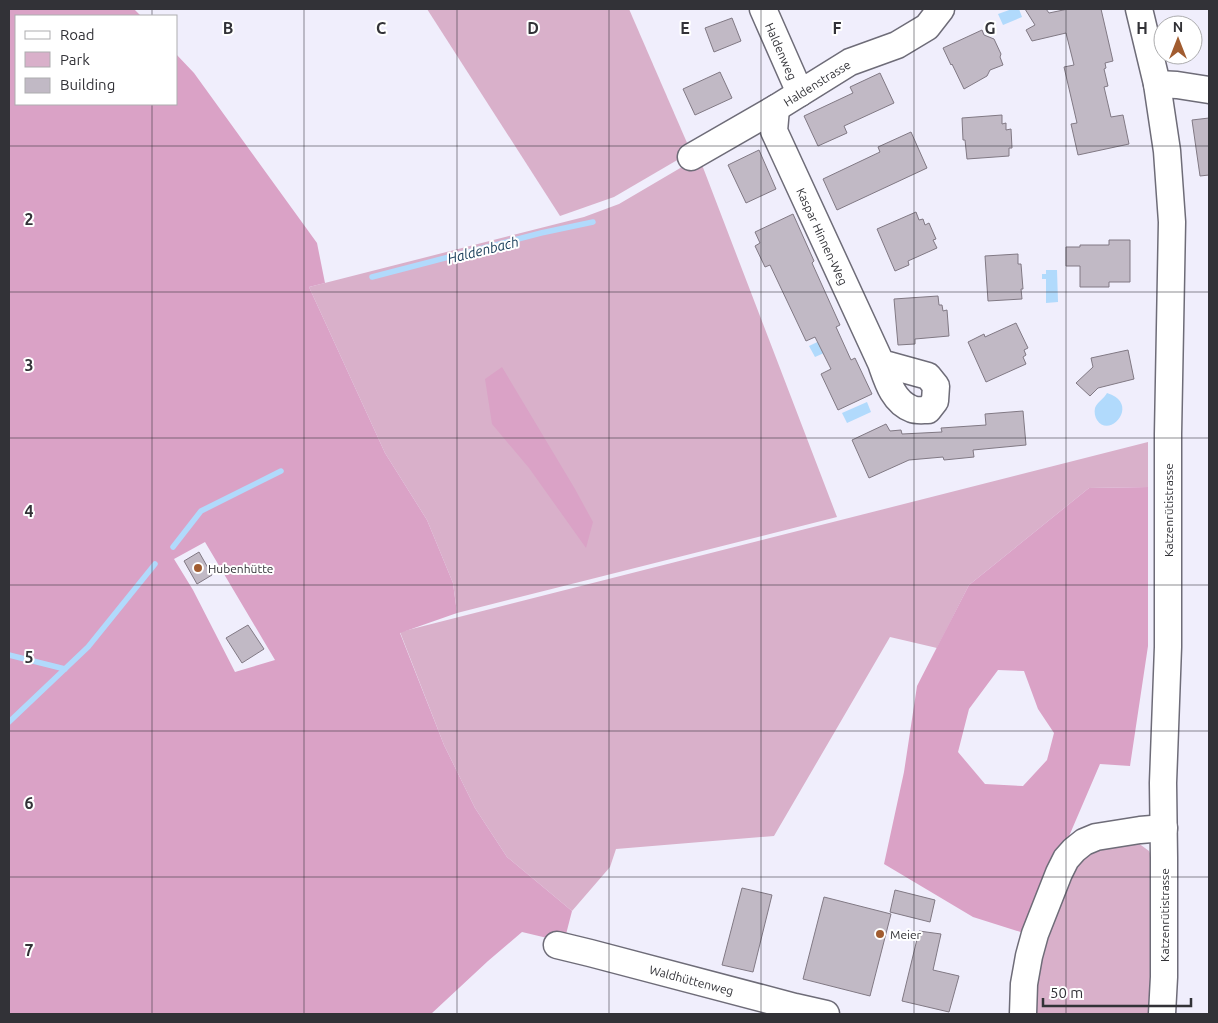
<svg xmlns="http://www.w3.org/2000/svg" width="1218" height="1023" font-family="Ubuntu,sans-serif">
<style>
.green{fill:#d9b0ca}
.forest{fill:#daa2c6;fill-rule:evenodd}
.water{fill:#b1dafc}
.lines{fill:none;stroke-linecap:round;stroke-linejoin:round}
.stream{stroke:#b1dafc;stroke-width:5.5}
.building{fill:#c1b9c5;stroke:#817984}
.minor-casing{stroke:#6e6c78;stroke-width:29}
.minor{stroke:#fff;stroke-width:26}
.grid{fill:none;stroke:#323237;stroke-width:1;stroke-opacity:0.55}
.poi-dot{fill:#a15c30;stroke:#fff;stroke-width:2}
.labels{text-anchor:middle;dominant-baseline:central;stroke-width:4;stroke-linejoin:round;paint-order:stroke}
.street-label{font-size:12px;fill:#323237;stroke:#fff}
.poi-label{font-size:12px;fill:#323237;stroke:#fff;text-anchor:start}
.water-label{font-size:14px;font-style:italic;fill:#143a57;stroke:#fff}
.grid-label{font-size:16px;text-anchor:middle;font-weight:bold;fill:#323237;stroke:#fff;stroke-width:4;stroke-linejoin:round;paint-order:stroke}
</style>
<rect width="100%" height="100%" fill="#f0eefc"/>
<g class="green">
<polygon points="427,9 629,9 691,152 614,197 560,216"/>
<polygon points="699,157 837,517 457,613 453,583 427,520 385,453 309,287 584,217 619,204"/>
<polygon points="1148,442 1148,487 1089,488 969,585 937,648 890,637 774,836 616,849 610,867 572,911 507,857 475,808 444,745 400,632"/>
<polygon points="1134,840 1149,851 1155,865 1154,1014 1029,1014 1029,997 1071,862 1094,847"/>
</g>
<g class="forest">
<path d="M9 9H134L141 16H16V104H176V54L194 73 317 243 325 283 309 287 385 453 427 520 453 583 457 613 400 633 444 745 475 808 507 857 572 911 564 942 522 932 488 961 431 1014H9ZM205 542 275 660 235 672 193 590 174 559Z"/>
<polygon points="502,367 575,489 593,522 586,548 529,468 492,424 485,379"/>
<path d="M1148 487V646L1130 766 1100 764 1027 934 973 917 884 864 904 772 917 686 969 585 1089 488ZM998 670 1024 671 1038 709 1054 733 1047 760 1023 786 985 784 958 752 969 709Z"/>
</g>
<g class="water">
<polygon points="1012,9 1019,9 1022,17 1003,25 998,14"/>
<polygon points="1046,270 1057,270 1058,302 1046,303 1046,279 1042,279 1042,274 1046,274"/>
<polygon points="836,333 842,345 815,357 809,346"/>
<path d="M1107 393C1141 403 1110 440 1097 420 1095 417 1094 412 1095 408 1097 402 1104 399 1107 393Z"/>
<polygon points="867,402 871,412 847,423 842,413"/>
</g>
<g class="lines">
<g class="stream">
<polyline points="372,277 541,233 593,222"/>
<polyline points="173,547 201,511 281,471"/>
<polyline points="9,655 65,669"/>
<polyline points="9,722 88,647 155,564"/>
</g>
</g>
<g class="building">
<polygon points="1025,9 1046,9 1049,13 1068,9 1101,9 1113,61 1105,63 1106,68 1104,69 1108,86 1104,87 1111,117 1123,115 1129,144 1078,155 1071,124 1077,123 1064,67 1074,65 1066,33 1032,41 1026,30 1035,25"/>
<polygon points="732,18 741,41 714,52 705,28"/>
<polygon points="982,30 984,35 994,39 1001,54 1000,57 1003,65 990,70 987,76 964,89 952,64 951,65 943,48"/>
<polygon points="720,72 732,98 695,115 683,89"/>
<polygon points="880,73 894,103 844,126 847,133 818,146 804,116 853,93 850,87"/>
<polygon points="1002,115 1002,124 1006,123 1006,130 1011,129 1012,148 1009,148 1009,156 967,159 965,140 963,140 962,118"/>
<polygon points="1209,118 1209,175 1200,176 1192,120"/>
<polygon points="911,132 927,168 837,210 823,179 880,152 878,147"/>
<polygon points="759,150 776,189 746,203 728,165"/>
<polygon points="916,212 919,220 923,219 925,225 929,223 936,239 933,240 937,248 908,261 909,265 895,271 877,229"/>
<polygon points="793,214 814,261 812,263 840,325 836,327 851,360 855,358 872,394 838,410 821,374 831,369 815,337 806,341 770,265 765,267 755,246 760,243 755,232"/>
<polygon points="1109,240 1130,240 1130,282 1109,282 1109,287 1080,287 1080,266 1066,266 1066,247 1080,247 1080,245 1109,245"/>
<polygon points="1018,254 1018,264 1021,264 1023,289 1021,289 1022,299 988,301 985,256"/>
<polygon points="938,296 939,305 942,305 943,311 947,310 949,336 915,339 915,344 898,345 894,299"/>
<polygon points="1016,323 1028,348 1024,350 1026,355 1023,357 1026,364 986,382 968,342 984,334 985,337"/>
<polygon points="1128,350 1134,379 1098,388 1090,396 1076,383 1093,367 1091,358"/>
<polygon points="1023,411 1026,445 973,450 974,457 944,460 943,457 909,460 869,478 852,440 886,424 890,431 901,430 902,434 942,432 941,428 986,425 985,414"/>
<polygon points="199,552 212,575 197,584 184,561"/>
<polygon points="248,625 264,649 242,663 226,638"/>
<polygon points="742,888 772,895 753,972 722,965"/>
<polygon points="895,890 935,900 930,922 890,912"/>
<polygon points="824,897 891,914 870,996 803,979"/>
<polygon points="919,931 941,934 933,970 959,976 949,1012 902,1001"/>
</g>
<g class="lines">
<defs>
<g id="minor">
<path id="s1" d="M763 9 800 93"/>
<polyline points="1139,9 1157,84 1167,151 1172,222 1168,434 1168,647 1163,783 1164,858 1164,977 1162,1014"/>
<polyline points="1157,84 1177,85 1209,90"/>
<path id="s2" d="M776 108 774 131 881 363C887 380 893 402 912 409 917 411 923 410 928 410L935 401 936 386 928 376 881 363"/>
<path id="s3" d="M691 157 776 108 850 62 897 45 927 27 941 9"/>
<path id="s4" d="M557 945 590 953 795 1007 826 1014"/>
<polyline points="1023,1014 1024,984 1029,956 1035,934 1059,873 1066,859 1074,850 1084,842 1096,837 1140,830 1164,828"/>
</g>
</defs>
<use href="#minor" class="minor-casing"/>
<use href="#minor" class="minor"/>
</g>
<path class="grid" d="M152 9V16M304 9V1014M457 9V1014M609 9V1014M761 9V1014M914 9V1014M1066 9V1014M152 104V1014M9 146H1209M9 292H1209M9 438H1209M9 585H1209M9 731H1209M9 877H1209"/>
<g class="poi-dot">
<circle cx="198" cy="568" r="5"/>
<circle cx="880" cy="934" r="5"/>
</g>
<g class="labels">
<g class="street-label">
<text stroke="none"><textPath href="#s1" startOffset="46">Haldenweg</textPath></text>
<text stroke="none"><textPath href="#s3" startOffset="146">Haldenstrasse</textPath></text>
<text stroke="none"><textPath href="#s2" startOffset="139">Kaspar Hinnen-Weg</textPath></text>
<text transform="translate(1168 510) rotate(-90)">Katzenrütistrasse</text>
<text transform="translate(1164 915) rotate(-90)">Katzenrütistrasse</text>
<text stroke="none"><textPath href="#s4" startOffset="139">Waldhüttenweg</textPath></text>
</g>
<g class="poi-label">
<text x="208" y="568">Hubenhütte</text>
<text x="890" y="934">Meier</text>
</g>
<g class="water-label">
<text transform="translate(483 250) rotate(-14)">Haldenbach</text>
</g>
</g>
<g class="grid-label">
<text x="228" y="34">B</text>
<text x="381" y="34">C</text>
<text x="533" y="34">D</text>
<text x="685" y="34">E</text>
<text x="837" y="34">F</text>
<text x="990" y="34">G</text>
<text x="1142" y="34">H</text>
<text x="29" y="225">2</text>
<text x="29" y="371">3</text>
<text x="29" y="517">4</text>
<text x="29" y="663">5</text>
<text x="29" y="809">6</text>
<text x="29" y="956">7</text>
</g>
<rect width="1218" height="1023" fill="none" stroke="#323237" stroke-width="20"/>
<rect x="15" y="15" width="162" height="90" fill="#ffffff" stroke="#adadaf"/>
<rect x="25" y="31" width="25" height="8" fill="#ffffff" stroke="#adadaf"/>
<text x="60" y="40" font-size="15" fill="#323237">Road</text>
<rect x="25" y="52" width="25" height="15" fill="#d9b0ca" stroke="#adadaf"/>
<text x="60" y="65" font-size="15" fill="#323237">Park</text>
<rect x="25" y="78" width="25" height="15" fill="#c1b9c5" stroke="#adadaf"/>
<text x="60" y="90" font-size="15" fill="#323237">Building</text>
<g transform="translate(1178 40)"><circle r="24" fill="#ffffff" stroke="#adadaf"/>
<path d="M0-4L9 19L0 12L-9 19Z" fill="#a15c30"/>
<text y="-8" font-size="14" font-weight="bold" text-anchor="middle" fill="#323237">N</text>
</g>
<path d="M1043 998v8h148v-8" fill="none" stroke="#323237" stroke-width="2.5"/>
<text x="1050" y="998" font-size="15" fill="#323237" stroke="#ffffff" stroke-width="4" paint-order="stroke">50 m</text>
</svg>
